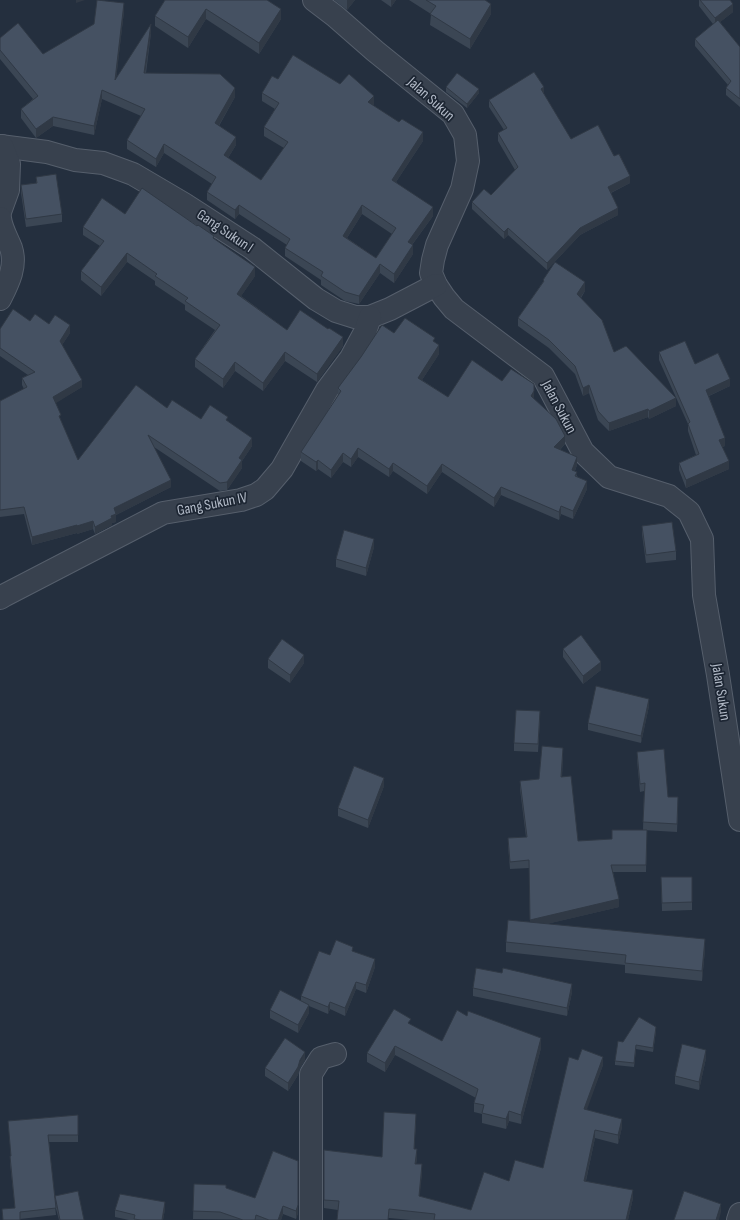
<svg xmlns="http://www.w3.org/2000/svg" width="740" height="1220" font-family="'Sofia Sans Condensed',sans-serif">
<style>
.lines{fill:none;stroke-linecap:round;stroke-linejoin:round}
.minor-casing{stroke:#565f6c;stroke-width:24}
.minor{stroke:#38414e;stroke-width:22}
.wall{fill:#3b4654;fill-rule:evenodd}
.shaded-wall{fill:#303945}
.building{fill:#455162;stroke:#303945;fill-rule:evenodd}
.labels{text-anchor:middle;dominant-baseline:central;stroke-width:3.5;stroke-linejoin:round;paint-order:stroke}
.street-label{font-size:15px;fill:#b4bcc9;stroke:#1d2633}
</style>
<rect width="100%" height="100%" fill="#242f3e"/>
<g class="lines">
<defs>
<g id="minor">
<polyline points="314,0 335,16 375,51 453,114 465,135 468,161 462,189 437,245 433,260 431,273 436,285 444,297 454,309 543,376 583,452 609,477 669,496 689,512 702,539 704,595 718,675 740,820"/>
<polyline points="0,146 47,152 75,160 103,163 133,174 184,204 252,248 316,299 336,311 355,317 370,317 390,309 436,285"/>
<polyline points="0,212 8,190 9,164 2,146"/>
<path d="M0 218C1 228 7 238 11 248 17 266 8 283 0 299"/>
<polyline points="0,598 5,595 163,513 241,500 256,495 265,489 282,469 327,390 351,358 365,332 370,317"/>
<polyline points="311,1220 311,1074 321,1058 335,1054"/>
<polyline points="738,1220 740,1214"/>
</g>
</defs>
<use href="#minor" class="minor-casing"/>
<use href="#minor" class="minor"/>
</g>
<g class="wall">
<polygon points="165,0 281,19 259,54 206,19 188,48 155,26 155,16"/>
<polygon points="334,0 355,0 347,10"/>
<polygon points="381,0 396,0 391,7"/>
<polygon points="409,0 485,0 491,14 470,49 430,25 431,14"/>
<polygon points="699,0 730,0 733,12 720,22 740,47 740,107 726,95 726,88 728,85 695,46 695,39 713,24 699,6"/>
<path d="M124 11 116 78 151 33 146 73 235 97 219 126 236 145 228 158 261 180 284 148 264 136V127L275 109 262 101V93L278 79 340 84 374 104 373 105 423 141 396 182 433 216 412 245 413 254 394 283 380 273 359 304 345 301 321 285V280L285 256V248L287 245 239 214 235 219 207 200V192L212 184 164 153 156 167 127 149V140L141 116 102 99 94 135 53 126 36 138 21 118V109L33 99 0 59V38L43 54ZM362 214 392 234 376 258 347 238Z"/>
<polygon points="446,87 479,93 467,108 446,92"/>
<polygon points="544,94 571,139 614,156 630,183 611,193 618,215 580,235 547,270 508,235 504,239 472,209 472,202 491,195 515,170 498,141 498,133 504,130 489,107 489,100"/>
<polygon points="36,177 62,214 62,222 26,227 21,193 21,185 36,183"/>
<polygon points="125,214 214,238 255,276 241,296 287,330 343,346 317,382 285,361 263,391 235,371 223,388 195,367 195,359 215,330 185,310 185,305 155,285 155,281 127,262 101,296 81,280 81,271 100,246 83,235 83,227"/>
<polygon points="543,280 585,291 581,298 614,352 676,406 649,419 648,417 609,431 598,420 589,393 583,396 575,374 549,348 518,326 518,318 543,282"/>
<polygon points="30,321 49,324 70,333 62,345 82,387 55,403 61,421 78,460 167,408 201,419 228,421 252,446 242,461 242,468 227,490 220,491 154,447 171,487 116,515 116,522 112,523 112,525 95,534 93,529 77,534 77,533 32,545 24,514 0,517 0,401 24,389 22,385 22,378 28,375 0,356 0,329"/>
<polygon points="394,333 435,343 439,354 422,380 448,397 502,381 534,400 565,444 560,450 577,465 575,471 577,476 587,489 573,519 561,514 559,520 501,495 494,507 442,472 427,494 393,471 389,477 358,457 351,467 343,462 331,478 318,469 316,471 301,461 301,452 338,396 338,388"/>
<polygon points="659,352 695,364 730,386 709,396 725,446 722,447 729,469 686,488 679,470 679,463 696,455 688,431 688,424 659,360"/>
<polygon points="642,526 676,551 676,560 646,563 642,534"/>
<polygon points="374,547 366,576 336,567 336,559"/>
<polygon points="563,649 601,670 583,684 563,657"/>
<polygon points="268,659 304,663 290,683 268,668"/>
<polygon points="649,706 641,743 588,730 588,723"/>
<polygon points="540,719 538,752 514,751 514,743"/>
<polygon points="637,752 668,797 678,805 677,832 643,830 644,791 640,792 637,760"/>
<polygon points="563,755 562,777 578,841 612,839 647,830 646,872 613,872 619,907 546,924 705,949 702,981 625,973 625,965 506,952 506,942 530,922 529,868 510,869 508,845 508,838 526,837 520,789 520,781 539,779"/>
<polygon points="384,786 368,828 338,816 338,808"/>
<polygon points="661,877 692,877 692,910 662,911"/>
<polygon points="353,951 375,967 366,993 356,989 345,1016 330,1009 328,1014 309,1006 309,1013 298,1033 270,1018 270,1010 301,1001 301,996 330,955"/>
<polygon points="502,973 572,992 567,1016 473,996 473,988"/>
<polygon points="467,1016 541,1048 521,1124 509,1121 506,1129 482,1123 482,1114 474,1112 474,1103 476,1098 395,1055 385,1072 367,1062 367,1053 411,1025 442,1041"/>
<polygon points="656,1031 653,1052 636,1049 634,1067 615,1065 615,1061 623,1042"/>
<polygon points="706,1058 699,1090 675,1084 675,1076"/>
<polygon points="305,1060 300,1068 298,1075 288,1091 265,1076 265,1068"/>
<polygon points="578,1060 603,1065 586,1110 622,1127 618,1144 595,1138 586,1181 633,1198 628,1220 411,1220 389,1218 338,1210 324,1208 324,1150 382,1157 416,1122 414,1149 417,1158 416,1164 422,1173 419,1196 471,1210 509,1181 543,1168"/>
<polygon points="78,1115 78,1142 49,1142 55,1203 55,1196 84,1220 59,1220 55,1205 56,1215 20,1219 20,1220 3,1220 2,1209 15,1208 10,1163 10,1156 11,1156 8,1121"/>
<polygon points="273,1151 298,1213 296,1219 283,1214 281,1220 193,1219 194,1184 226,1188 255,1198"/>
<polygon points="165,1209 163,1220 129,1220 115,1217 115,1210"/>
</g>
<g class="shaded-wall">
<polygon points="76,0 85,0 76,3"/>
<polygon points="347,0 355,0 347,10"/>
<polygon points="391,0 396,0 391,7"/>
<polygon points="124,3 124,11 115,89 115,80"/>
<polygon points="491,4 491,14 470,49 470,39"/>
<polygon points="733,4 733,12 715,26 715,18"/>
<polygon points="206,9 206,19 188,48 188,37"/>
<polygon points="281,9 281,19 259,54 259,43"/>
<polygon points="151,24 151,33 144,81 144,73"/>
<polygon points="544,87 544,95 541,89"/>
<polygon points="235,88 235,97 215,132 215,123"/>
<polygon points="479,89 479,93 467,108 467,104"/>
<polygon points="102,90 102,99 94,135 94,126"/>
<polygon points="374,96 374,104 368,111 368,102"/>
<polygon points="53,117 53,126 36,138 36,129"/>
<polygon points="423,132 423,141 392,188 392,180"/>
<polygon points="236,137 236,145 224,164 224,155"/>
<polygon points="164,144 164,153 156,167 156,159"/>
<polygon points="630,176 630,183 608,194 608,187"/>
<polygon points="239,205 239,214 235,219 235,210"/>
<polygon points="362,205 362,214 343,244 343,236"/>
<polygon points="433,207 433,216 408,250 408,242"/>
<polygon points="618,208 618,215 580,235 547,270 547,263 580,228"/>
<polygon points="508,228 508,235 504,239 504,232"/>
<polygon points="413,245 413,254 394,283 394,274"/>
<polygon points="127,253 127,262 101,296 101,287"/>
<polygon points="380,264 380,273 359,304 359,296"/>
<polygon points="255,267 255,276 237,302 237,294"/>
<polygon points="585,282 585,291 577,302 577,294"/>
<polygon points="70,325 70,333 60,348 60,341"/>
<polygon points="343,337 343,346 317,382 317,374"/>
<polygon points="439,345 439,354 418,386 418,378"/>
<polygon points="285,352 285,361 263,391 263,383"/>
<polygon points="235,362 235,371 223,388 223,379"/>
<polygon points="730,379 730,386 706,397 706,390"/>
<polygon points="82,380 82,387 53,405 53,397"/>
<polygon points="589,385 589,393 583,396 583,388"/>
<polygon points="534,391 534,400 531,396"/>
<polygon points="676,398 676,406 649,419 649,411"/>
<polygon points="648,409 648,417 609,431 609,423"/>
<polygon points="565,436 565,444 554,456 554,447"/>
<polygon points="252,438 252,446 242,461 242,468 227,490 227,482 239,458"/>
<polygon points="725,438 725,446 719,448 719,440"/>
<polygon points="358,448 358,457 351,467 351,459"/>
<polygon points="343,453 343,462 331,478 331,470"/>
<polygon points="577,457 577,465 572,478 572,470"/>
<polygon points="318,460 318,469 316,471 316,462"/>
<polygon points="729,461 729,469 686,488 686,480"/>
<polygon points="393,463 393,471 389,477 389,469"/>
<polygon points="442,464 442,472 427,494 427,486"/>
<polygon points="171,480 171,487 116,515 116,522 112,523 112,525 95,534 95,527 111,516 114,508"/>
<polygon points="587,481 587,489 573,519 573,511"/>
<polygon points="501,487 501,495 494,507 494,498"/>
<polygon points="561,506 561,514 559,520 559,512"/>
<polygon points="93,521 93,529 77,534 77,526"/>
<polygon points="77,525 77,533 32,545 32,537"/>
<polygon points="374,539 374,547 366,576 366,568"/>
<polygon points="304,655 304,663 290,683 290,675"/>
<polygon points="601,662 601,670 583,684 583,676"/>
<polygon points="649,699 649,706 641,743 641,736"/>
<polygon points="563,748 563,755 561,785 561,777"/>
<polygon points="384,778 384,786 368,828 368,820"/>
<polygon points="619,899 619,907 530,928 530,920"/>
<polygon points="705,939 705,949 702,981 702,971"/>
<polygon points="375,959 375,967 366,993 366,985"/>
<polygon points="356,982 356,989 345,1016 345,1008"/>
<polygon points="572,984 572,992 567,1016 567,1008"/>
<polygon points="330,1002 330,1009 328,1014 328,1007"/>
<polygon points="309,1005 309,1013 298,1033 298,1025"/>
<polygon points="656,1027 656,1031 653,1052 653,1048"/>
<polygon points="541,1038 541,1048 521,1124 521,1115"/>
<polygon points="636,1045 636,1049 634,1067 634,1063"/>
<polygon points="395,1046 395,1055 385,1072 385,1063"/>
<polygon points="706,1050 706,1058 699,1090 699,1082"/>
<polygon points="305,1052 305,1060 300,1068 298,1075 288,1091 288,1083"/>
<polygon points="603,1057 603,1065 584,1118 584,1109"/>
<polygon points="509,1111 509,1121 506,1129 506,1119"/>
<polygon points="416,1114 416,1122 414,1157 414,1149"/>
<polygon points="622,1119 622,1127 618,1144 618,1135"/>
<polygon points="595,1130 595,1138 584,1189 584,1181"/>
<polygon points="417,1149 417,1158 415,1172 415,1164"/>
<polygon points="422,1164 422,1173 419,1205 419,1196"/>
<polygon points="633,1190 633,1198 628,1220 626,1220"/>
<polygon points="165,1202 165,1209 163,1220 162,1220"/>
<polygon points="721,1204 721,1212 719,1220 716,1220"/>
<polygon points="298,1205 298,1213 296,1219 296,1211"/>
<polygon points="283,1206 283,1214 281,1220 278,1220"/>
</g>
<g class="building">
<path d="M97 0 124 3 115 80 151 24 144 73 220 74 235 88 215 123 236 137 224 155 261 180 288 142 264 127 279 103 262 93 272 76 278 79 293 55 340 84 349 74 374 96 368 102 399 122 402 119 423 132 392 180 433 207 408 242 413 245 394 274 380 264 359 296 345 292 321 276 323 272 285 248 290 239 239 205 235 210 207 192 216 177 164 144 156 159 127 140 145 109 102 90 94 126 53 117 36 129 21 109 38 96 0 50V38L18 23 43 54 94 24ZM362 205 396 228 376 258 343 236Z"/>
<polygon points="165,0 267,0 281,9 259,43 206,9 188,37 155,16"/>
<polygon points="426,0 485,0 491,4 470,39 430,14 436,6"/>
<polygon points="700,0 730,0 733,4 715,18"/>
<polygon points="718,20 740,47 740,99 726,88 731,81 695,39"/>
<polygon points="534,72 544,87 541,89 571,139 598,125 614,156 619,154 630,176 608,187 618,208 580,228 547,263 508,228 504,232 472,202 484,189 491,195 518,167 498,133 507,128 489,100"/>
<polygon points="457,73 479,89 467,104 446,87"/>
<polygon points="56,174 62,214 26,219 21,185 37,183 36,177"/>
<polygon points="142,188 197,226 198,225 214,236 213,238 255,267 237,294 287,330 300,310 328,329 329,328 343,337 317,374 285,352 263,383 235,362 223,379 195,359 220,325 185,301 188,298 155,276 157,274 127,253 101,287 81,271 104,241 83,227 102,198 125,214"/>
<polygon points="555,262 585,282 577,294 602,320 614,352 626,346 676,398 649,411 648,409 609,423 598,411 589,385 583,388 575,366 549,340 518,318 544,281 543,280"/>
<polygon points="13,309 30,321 35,314 49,324 55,315 70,325 60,341 82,380 53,397 61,415 59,416 78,460 136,385 167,408 172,400 201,419 210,405 228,417 226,420 252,438 239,458 242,460 227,482 220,483 148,435 171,480 114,508 116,514 111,516 112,518 95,527 93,521 77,526 77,525 32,537 24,507 0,510 0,401 27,387 22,378 35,372 0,348 0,329"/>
<polygon points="405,318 435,338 433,341 439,345 418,378 448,397 472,360 502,381 511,369 534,384 534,391 531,396 556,419 565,436 554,447 577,457 572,470 577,472 575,476 587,481 573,511 561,506 559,512 501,487 494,498 442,464 427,486 393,463 389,469 358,448 351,459 343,453 331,470 318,460 316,462 301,452 341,391 338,388 361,357 382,325 394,333"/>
<polygon points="685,341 695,364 718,353 730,379 706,390 725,438 719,440 729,461 686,480 679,463 699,454 688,424 690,422 659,352"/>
<polygon points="672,522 676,551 646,555 642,526"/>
<polygon points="344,530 374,539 366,568 336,559"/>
<polygon points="581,635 601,662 583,676 563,649"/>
<polygon points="282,639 304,655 290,675 268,659"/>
<polygon points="596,686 649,699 641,736 588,723"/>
<polygon points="516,710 540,711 538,744 514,743"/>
<polygon points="542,746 563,748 561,777 571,776 578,841 612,839 612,830 647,830 646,865 611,865 619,899 530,920 529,860 510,862 508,838 527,837 520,781 539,779"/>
<polygon points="664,749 668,797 678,797 677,824 643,822 645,783 640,784 637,752"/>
<polygon points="354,766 384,778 368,820 338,808"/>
<polygon points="661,877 692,877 692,902 662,903"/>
<polygon points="508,920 705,939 702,971 625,963 626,955 506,942"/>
<polygon points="336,940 353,947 352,951 375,959 366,985 356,982 345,1008 330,1002 328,1007 301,996 319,951 330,955"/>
<polygon points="476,968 502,973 503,968 572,984 567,1008 473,988"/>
<polygon points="280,990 309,1005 298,1025 270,1010"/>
<polygon points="394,1009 411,1019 408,1023 442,1041 457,1010 467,1016 468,1011 541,1038 521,1115 509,1111 506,1119 482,1113 484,1105 474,1103 478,1089 395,1046 385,1063 367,1053"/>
<polygon points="639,1017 656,1027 653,1048 636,1045 634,1063 615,1061 618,1041 623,1042"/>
<polygon points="285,1038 305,1052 300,1060 298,1067 288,1083 265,1068"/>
<polygon points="682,1044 706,1050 699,1082 675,1076"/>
<polygon points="582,1049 603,1057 584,1109 622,1119 618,1135 595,1130 584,1181 633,1190 626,1220 434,1220 435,1214 389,1209 388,1220 337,1220 339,1201 324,1200 324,1150 382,1157 384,1112 416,1114 414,1149 417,1149 415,1164 422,1164 419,1196 471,1210 484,1172 509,1181 515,1160 543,1168 569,1057 578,1060"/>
<polygon points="78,1115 78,1135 48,1135 56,1208 20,1212 20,1220 3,1220 2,1209 15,1208 10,1156 11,1156 8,1121"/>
<polygon points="273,1151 298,1161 298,1205 296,1211 283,1206 278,1220 269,1220 256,1215 255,1220 243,1220 220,1212 193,1211 194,1184 226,1185 226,1188 255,1198"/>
<polygon points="78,1191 84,1220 60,1220 55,1196"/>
<polygon points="684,1191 721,1204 716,1220 674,1220"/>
<polygon points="120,1194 165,1202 162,1220 141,1220 134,1219 135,1215 115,1210"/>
</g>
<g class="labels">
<g class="street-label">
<text transform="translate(431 99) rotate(42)">Jalan Sukun</text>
<text transform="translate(225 231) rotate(34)">Gang Sukun I</text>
<text transform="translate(559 407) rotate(62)">Jalan Sukun</text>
<text transform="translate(212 504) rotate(-11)">Gang Sukun IV</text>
<text transform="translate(721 692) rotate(81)">Jalan Sukun</text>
</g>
</g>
</svg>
